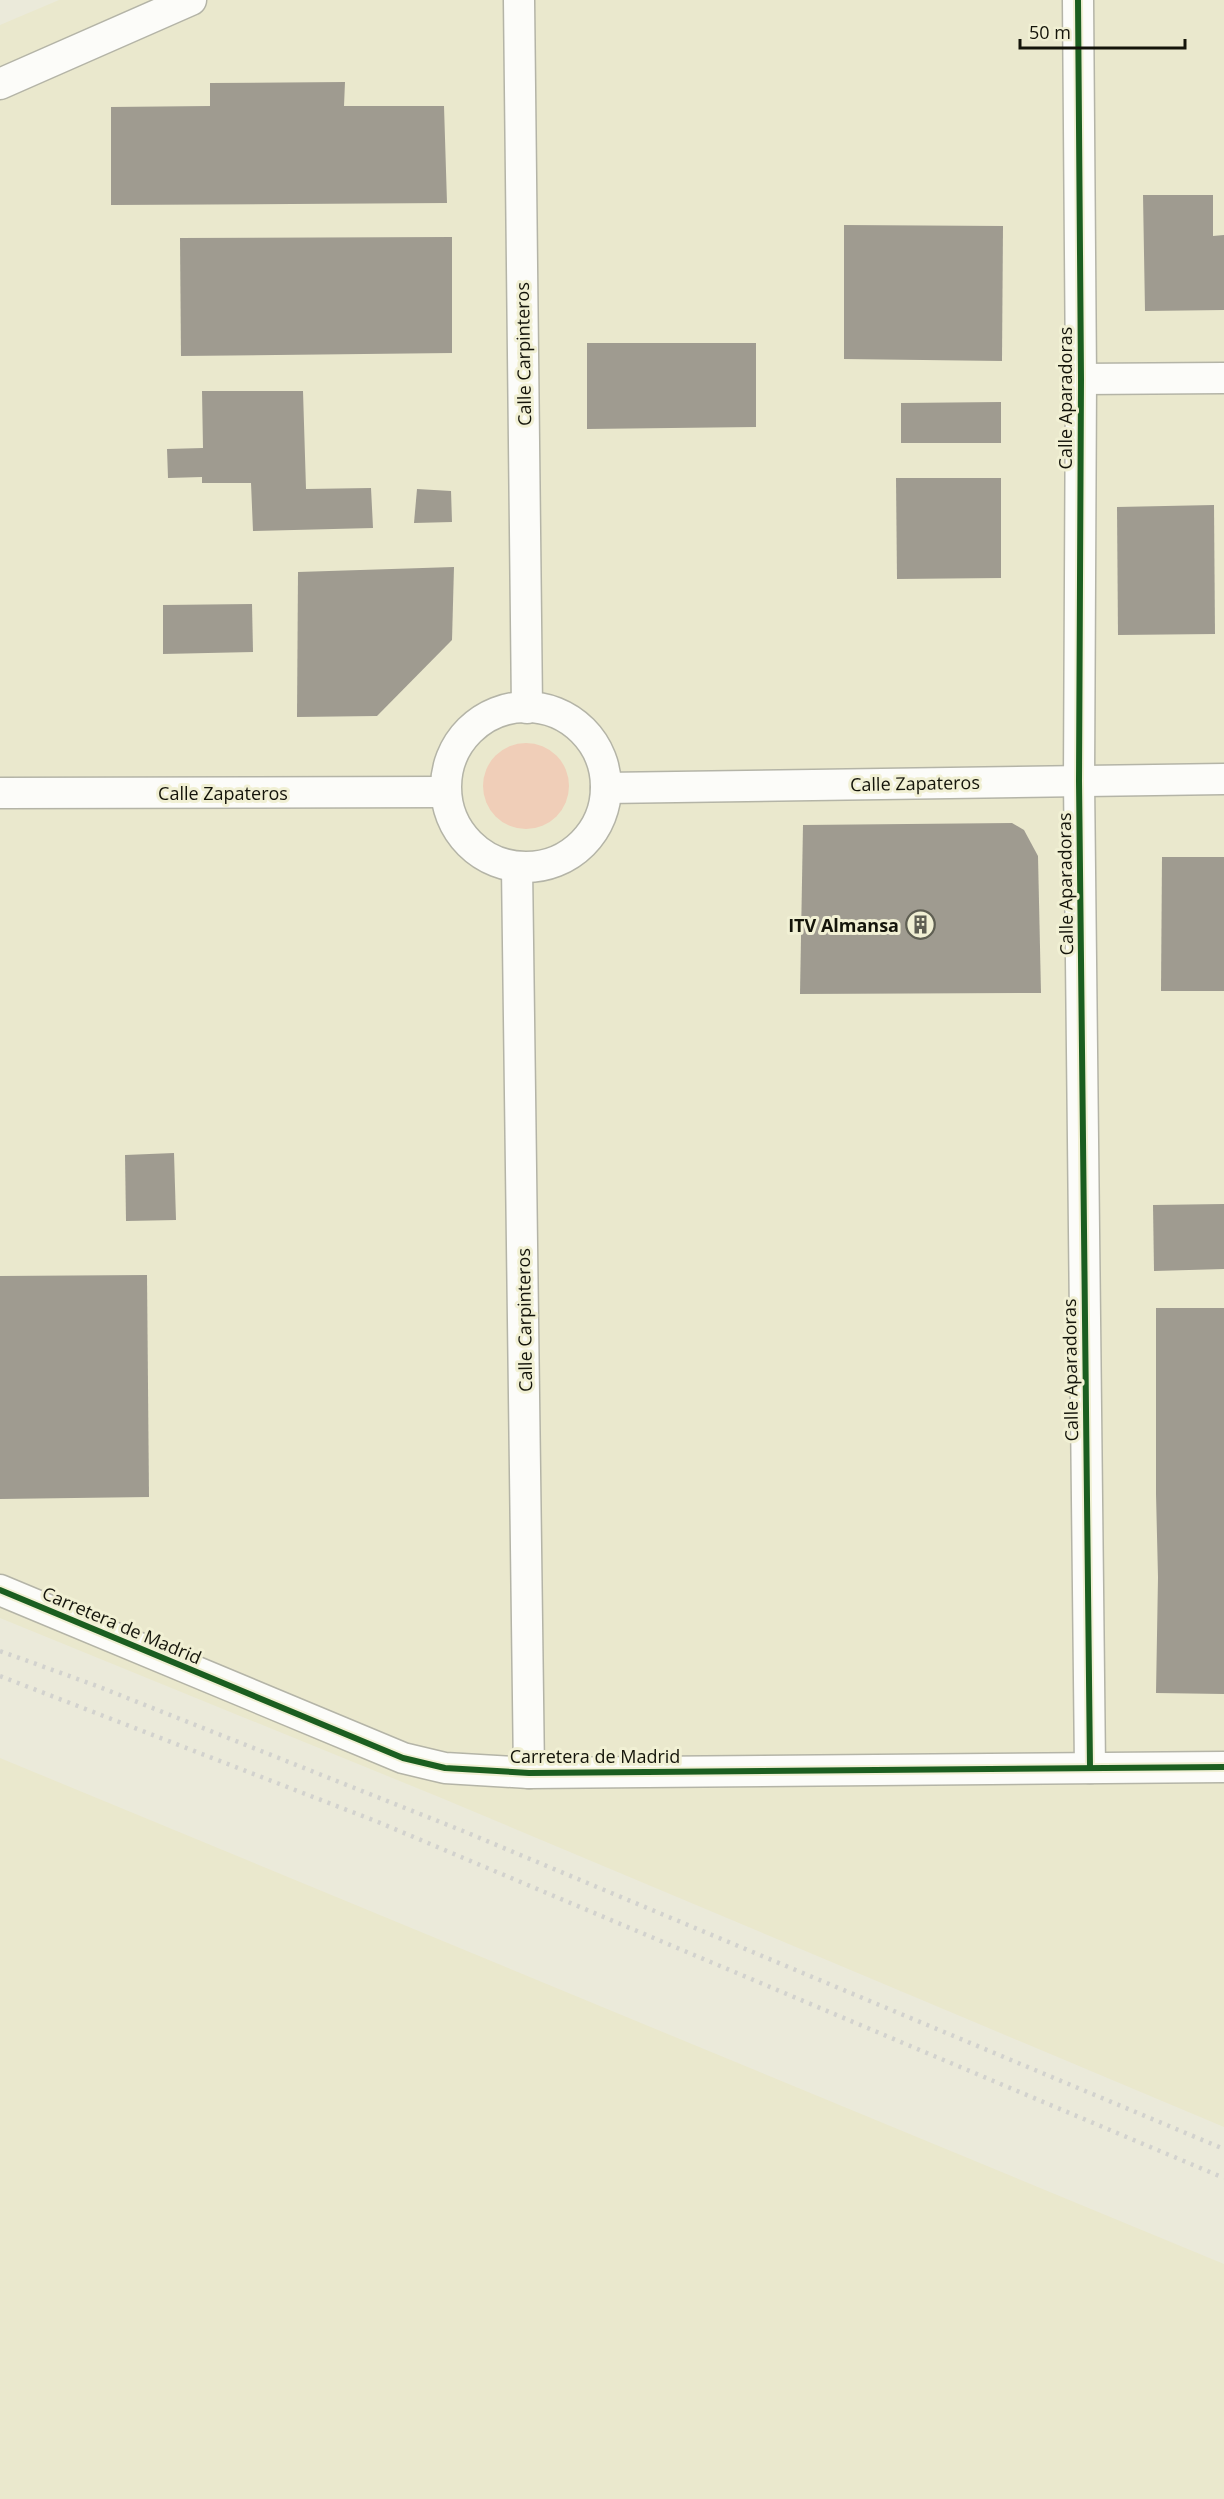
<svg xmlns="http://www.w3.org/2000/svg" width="1224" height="2499" font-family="'Open Sans',sans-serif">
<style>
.built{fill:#eae8cd}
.green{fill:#f0ceb8}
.building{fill:#9f9b90}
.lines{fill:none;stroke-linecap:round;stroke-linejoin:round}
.minor-casing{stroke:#b4b4a7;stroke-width:33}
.minor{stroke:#fcfcf9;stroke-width:30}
.rail{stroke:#d2d2ce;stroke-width:4.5;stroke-dasharray:3 6;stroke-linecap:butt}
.cycleway-casing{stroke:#f1f0d4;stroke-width:10}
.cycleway{stroke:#1b5e20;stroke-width:6}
.labels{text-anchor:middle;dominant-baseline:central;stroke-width:6;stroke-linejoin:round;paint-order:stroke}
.street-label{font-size:18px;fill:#14140a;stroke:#f1f0d4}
.poi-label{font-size:18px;font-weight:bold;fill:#14140a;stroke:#f1f0d4;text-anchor:end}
</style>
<rect width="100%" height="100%" fill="#ebeada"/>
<g class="built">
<polygon points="59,0 1224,0 1224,2127 439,1797 0,1618 0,25"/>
<polygon points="0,1758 1224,2264 1224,2499 0,2499"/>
</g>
<circle class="green" cx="526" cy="786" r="43"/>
<g class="building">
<polygon points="345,82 344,106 444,106 447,203 111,205 111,107 210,106 210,83"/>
<polygon points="1143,195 1213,195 1213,236 1224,235 1224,310 1145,311"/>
<polygon points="844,225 1003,226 1002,361 844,359"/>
<polygon points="452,237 452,353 181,356 180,238"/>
<polygon points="587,343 756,343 756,427 587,429"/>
<polygon points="202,391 303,391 306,489 371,488 373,528 253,531 251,483 202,483 202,477 168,478 167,449 203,448"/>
<polygon points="1001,402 1001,443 901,443 901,403"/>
<polygon points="896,478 1001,478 1001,578 897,579"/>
<polygon points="417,489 451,491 452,522 414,523"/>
<polygon points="1214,505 1215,634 1118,635 1117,507"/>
<polygon points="454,567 452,640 377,716 297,717 298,572"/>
<polygon points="252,604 253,652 163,654 163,605"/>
<polygon points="1012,823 1024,830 1038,856 1041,993 800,994 803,825"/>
<polygon points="1162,857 1224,857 1224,991 1161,991"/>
<polygon points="174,1153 176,1220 126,1221 125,1155"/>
<polygon points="1224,1204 1224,1269 1154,1271 1153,1205"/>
<polygon points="147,1275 149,1497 0,1499 0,1276"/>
<polygon points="1156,1308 1224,1308 1224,1694 1156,1693 1158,1577 1156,1494"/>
</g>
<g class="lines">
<defs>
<g id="minor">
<polyline points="519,0 527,708"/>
<polyline points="1078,0 1081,379 1079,781 1090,1768"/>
<polyline points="0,84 191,0"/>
<polyline points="1081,379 1224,378"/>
<circle cx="526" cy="787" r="80"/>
<polyline points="606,788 1224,779"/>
<polyline points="0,793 445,792"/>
<polyline points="517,867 529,1773"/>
<polyline points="0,1590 403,1758 445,1768 529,1773 1224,1767"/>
</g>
</defs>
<use href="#minor" class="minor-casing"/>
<use href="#minor" class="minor"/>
<g class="rail">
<polyline points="0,1651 97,1686 463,1831 1224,2149"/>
<polyline points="0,1676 378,1822 1224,2178"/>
</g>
<defs>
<g id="cycleway">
<polyline points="1078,0 1081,379 1079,781 1090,1768"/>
<polyline points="0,1590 403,1758 445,1768 529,1773 1224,1767"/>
</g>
</defs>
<use href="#cycleway" class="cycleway-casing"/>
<use href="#cycleway" class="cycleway"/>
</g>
<defs>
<symbol id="building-ring" viewBox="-11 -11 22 22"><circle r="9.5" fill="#f1f0d4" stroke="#5f5f53" stroke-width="1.5"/><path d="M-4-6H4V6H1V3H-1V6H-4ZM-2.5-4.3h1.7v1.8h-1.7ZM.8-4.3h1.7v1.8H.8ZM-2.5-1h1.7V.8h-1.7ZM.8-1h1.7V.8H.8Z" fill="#5f5f53"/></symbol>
</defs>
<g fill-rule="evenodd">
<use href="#building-ring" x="904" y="908" width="33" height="33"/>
</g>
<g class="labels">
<g class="street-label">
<text transform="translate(523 354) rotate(-91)">Calle Carpinteros</text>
<text transform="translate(1065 398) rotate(-90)">Calle Aparadoras</text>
<text transform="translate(915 783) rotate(-1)">Calle Zapateros</text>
<text x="223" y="793">Calle Zapateros</text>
<text transform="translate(1065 884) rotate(-91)">Calle Aparadoras</text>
<text transform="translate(524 1320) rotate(-91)">Calle Carpinteros</text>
<text transform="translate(1070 1370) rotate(-91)">Calle Aparadoras</text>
<text transform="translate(122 1625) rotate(23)">Carretera de Madrid</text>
<text x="595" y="1756">Carretera de Madrid</text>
</g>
<g class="poi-label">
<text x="899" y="925">ITV Almansa</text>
</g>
</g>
<path d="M1020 39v9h165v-9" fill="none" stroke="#14140a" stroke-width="3"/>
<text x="1029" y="39" font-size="18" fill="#14140a" stroke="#f1f0d4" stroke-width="4.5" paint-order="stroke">50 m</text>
</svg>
